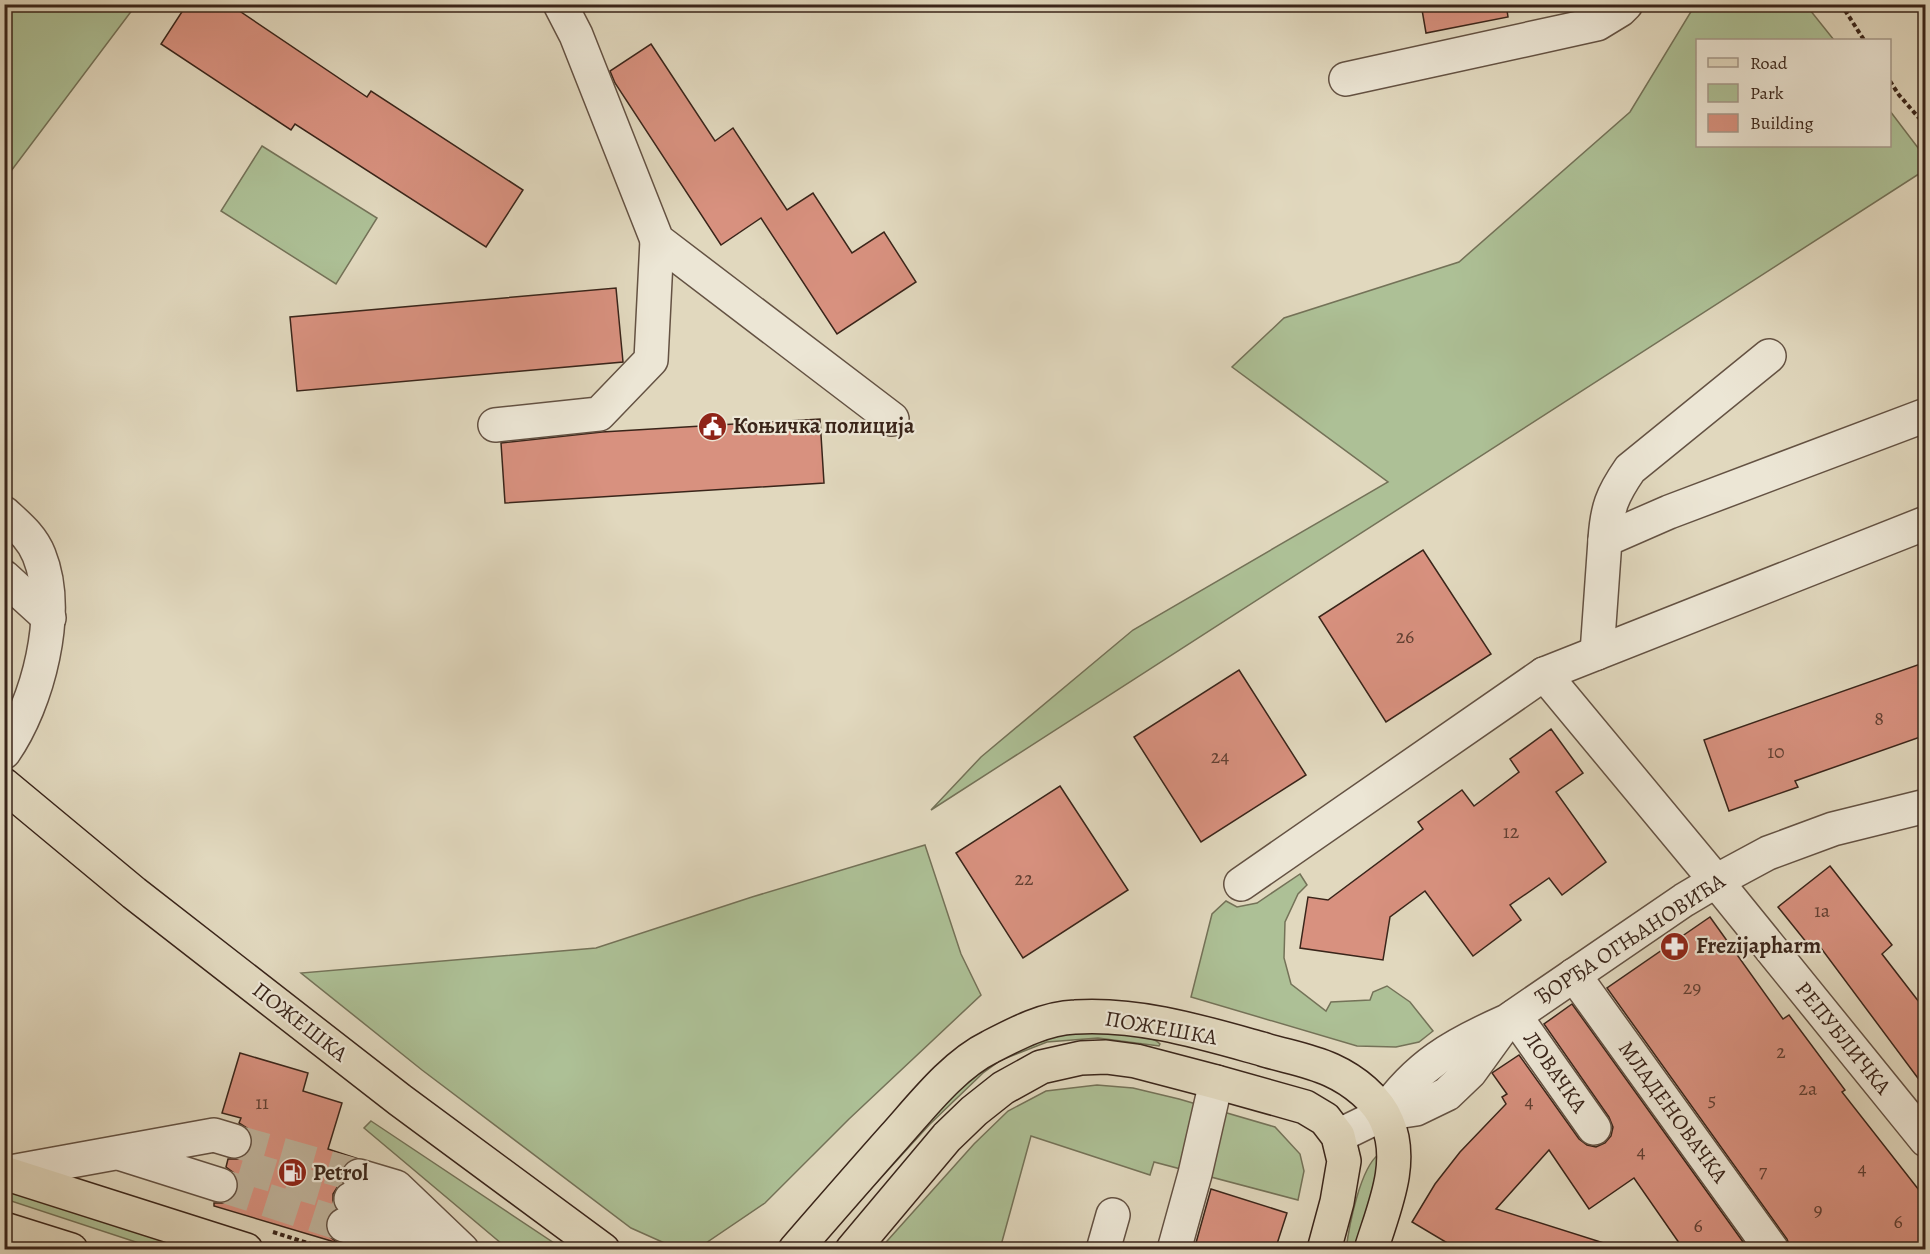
<svg xmlns="http://www.w3.org/2000/svg" width="1930" height="1254" font-family="Alegreya,serif">
<style>
.green{fill:#adc096;stroke:#747258;stroke-width:1.5}
.building{fill:#d8917f;stroke:#3a251a;stroke-width:1.5}
.lines{fill:none;stroke-linecap:round;stroke-linejoin:round}
.minor-tunnel{stroke:#c0b49d;stroke-width:33;stroke-dasharray:33 16;stroke-linecap:butt}
.minor-casing{stroke:#645243;stroke-width:36}
.major-casing{stroke:#3a251a;stroke-width:36}
.path{stroke:#3a251a;stroke-width:4;stroke-dasharray:4.5 3;stroke-linecap:butt}
.minor{stroke:#ece6d5;stroke-width:33}
.major{stroke:#e1d8be;stroke-width:33}
.labels{text-anchor:middle;dominant-baseline:central;stroke-width:4.5;stroke-linejoin:round;paint-order:stroke}
.number-label{font-size:20px;fill:#624033}
.poi-label{font-size:22px;font-weight:bold;fill:#3a251a;stroke:#ece6d5;text-anchor:start}
.street-label{font-size:22px;fill:#3a251a;stroke:#ece6d5}
</style>
<rect width="100%" height="100%" fill="#e1d8be"/>
<filter id="stains"><feTurbulence type="fractalNoise" baseFrequency=".00333" numOctaves="4"/><feColorMatrix values="0 0 0 0 .2 0 0 0 0 .09 0 0 0 0 .02 0 0 0 .5 -.17"/></filter>
<radialGradient id="worn" r=".72"><stop offset=".6" stop-color="#630" stop-opacity="0"/><stop offset="1" stop-color="#630" stop-opacity=".3"/></radialGradient>
<g class="green">
<polygon points="5,4 136,5 5,179 4,5"/>
<polygon points="1695,5 1806,5 1834,40 1698,40 1698,146 1890,146 1890,111 1925,157 1925,170 931,810 981,757 1133,630 1388,482 1232,367 1284,318 1459,262 1630,112"/>
<polygon points="262,146 377,218 336,284 221,211"/>
<polygon points="925,845 961,954 981,995 849,1119 765,1203 697,1249 680,1250 631,1228 422,1070 301,973 596,948 752,897"/>
<polygon points="1300,874 1307,885 1298,894 1285,922 1284,958 1291,984 1326,1011 1331,1002 1370,1000 1373,992 1387,986 1410,1002 1433,1031 1419,1042 1396,1047 1357,1046 1191,997 1212,914 1226,901 1237,907 1257,903"/>
<path d="M1077 1033C1096 1033 1148 1031 1160 1044L1159 1046 1098 1038 1047 1042 1001 1060 983 1073 930 1124 816 1249 961 1081 1038 1039Z"/>
<polygon points="1097,1085 1133,1088 1179,1099 1275,1127 1300,1154 1304,1171 1298,1200 1154,1162 1150,1175 1031,1136 1000,1249 879,1250 974,1144 1008,1111 1046,1091"/>
<polygon points="371,1121 563,1249 508,1249 364,1128"/>
<path d="M1379 1154 1381 1158 1357 1249 1346 1250C1349 1226 1360 1168 1379 1154Z"/>
<polygon points="4,1185 197,1249 157,1249 5,1199"/>
</g>
<g class="building">
<polygon points="187,4 229,4 367,97 371,91 523,190 486,247 295,124 291,130 161,44"/>
<polygon points="1421,4 1506,4 1508,17 1426,33"/>
<polygon points="651,44 715,141 733,128 787,210 813,193 852,253 884,232 916,282 837,334 761,218 721,245 615,83 610,71"/>
<polygon points="616,288 623,362 297,391 290,317"/>
<polygon points="820,419 824,483 505,503 501,443 602,432"/>
<polygon points="1423,550 1491,654 1386,722 1319,617"/>
<polygon points="1926,662 1926,735 1795,781 1798,787 1729,811 1704,740"/>
<polygon points="1239,670 1306,775 1201,842 1134,737"/>
<polygon points="1551,729 1583,773 1556,792 1606,862 1562,895 1549,878 1510,905 1521,920 1473,956 1425,891 1390,917 1383,960 1300,948 1308,897 1328,900 1423,829 1418,822 1462,790 1474,806 1519,772 1510,759"/>
<polygon points="1060,786 1128,890 1023,958 956,853"/>
<polygon points="1830,866 1892,945 1882,954 1926,1011 1926,1089 1821,948 1815,953 1778,907"/>
<polygon points="1710,917 1783,1019 1789,1015 1845,1090 1842,1092 1926,1199 1926,1250 1791,1250 1787,1239 1607,988"/>
<polygon points="1572,1004 1746,1246 1742,1250 1684,1250 1634,1178 1589,1209 1549,1150 1496,1209 1607,1244 1606,1250 1459,1250 1412,1222 1435,1184 1460,1152 1506,1104 1502,1097 1507,1094 1492,1073 1519,1055 1579,1139 1587,1145 1596,1147 1605,1143 1611,1136 1613,1127 1609,1117 1544,1024"/>
<polygon points="240,1053 308,1073 303,1091 342,1103 328,1149 356,1158 347,1162 341,1170 342,1183 338,1186 333,1194 333,1203 336,1209 331,1212 326,1220 326,1230 330,1237 338,1243 214,1206 214,1203 223,1203 232,1199 238,1190 238,1182 234,1173 226,1167 228,1159 238,1159 246,1155 252,1146 252,1136 247,1128 239,1123 241,1118 222,1113"/>
<polygon points="1211,1189 1287,1213 1275,1250 1194,1250"/>
</g>
<g class="lines">
<g class="minor-tunnel">
<polyline points="234,1141 359,1176"/>
<polyline points="241,1166 351,1199"/>
<polyline points="220,1185 344,1225"/>
</g>
<defs>
<g id="minor">
<polyline points="560,4 576,35 657,240 892,419"/>
<polyline points="1346,79 1597,24 1620,10 1626,4"/>
<polyline points="495,425 599,414 651,360 657,240"/>
<path d="M4 513C18 526 32 537 39 555 62 612 38 703 4 752"/>
<polyline points="1926,523 1544,674 1716,881 1926,1140"/>
<path d="M1605 540C1607 508 1612 495 1630 469L1769 356"/>
<polyline points="4,577 49,618"/>
<polyline points="1597,653 1605,540 1669,512 1926,415"/>
<polyline points="1241,884 1544,674"/>
<polyline points="1574,975 1772,1250"/>
<polyline points="1515,1016 1594,1128"/>
<path d="M1383 1114C1417 1065 1453 1045 1507 1021L1684 900 1716 881 1768 853 1833 829 1926 806"/>
<polyline points="1338,1136 1383,1114 1416,1109 1447,1094 1470,1072 1504,1025"/>
<polyline points="122,1154 220,1185"/>
<polyline points="5,1173 214,1135 234,1141"/>
<polyline points="359,1176 396,1187 462,1250"/>
<polyline points="351,1199 431,1223"/>
<polyline points="344,1225 424,1250"/>
<polyline points="1103,1250 1113,1215"/>
<polyline points="1174,1250 1195,1174 1216,1082"/>
</g>
<g id="major">
<polyline points="4,785 134,893 400,1100 603,1250"/>
<polyline points="4,1173 246,1250"/>
<polyline points="4,1229 71,1250"/>
<path d="M795 1250C828 1212 861 1174 894 1137 921 1107 953 1065 990 1047 1015 1034 1045 1018 1075 1017 1139 1013 1201 1032 1262 1049 1284 1056 1309 1060 1331 1070 1353 1080 1378 1099 1387 1122 1405 1163 1383 1210 1371 1250"/>
<polyline points="852,1250 947,1137 974,1111 1003,1088 1041,1067 1081,1058 1106,1057 1136,1061 1216,1082 1305,1107 1325,1119 1338,1136 1344,1161 1337,1202 1324,1250"/>
</g>
</defs>
<use href="#minor" class="minor-casing"/>
<use href="#major" class="major-casing"/>
<g class="path">
<polyline points="1841,4 1864,40"/>
<polyline points="1890,81 1899,95 1926,126"/>
<polyline points="4,634 6,642 4,643"/>
<polyline points="273,1232 320,1247"/>
</g>
<use href="#minor" class="minor"/>
<use href="#major" class="major"/>
</g>
<defs>
<symbol id="civic-disc" viewBox="-11 -11 22 22"><circle r="9.5" fill="#8f2418" stroke="#ece6d5"/><path d="M-.6-6.5H3V-4.5H.6V-3L4-1V1h2V6H-6V1h2V-1L-.6-3ZM-1.2 2.5V6h2.4V2.5Z" fill="#fff"/></symbol>
<symbol id="pharmacy-disc" viewBox="-11 -11 22 22"><circle r="9.5" fill="#8f2418" stroke="#ece6d5"/><path d="M-2-6h4v4h4v4h-4v4h-4v-4h-4v-4h4Z" fill="#fff"/></symbol>
<symbol id="fuel-disc" viewBox="-11 -11 22 22"><circle r="9.5" fill="#8f2418" stroke="#ece6d5"/><path d="M-5.5-6h7V0h2V4h1.3V-2.5L3-4.5l.8-.8L6-3V5H2.5V1h-1V6h-7ZM-4.2-4.7v3.2H.2V-4.7Z" fill="#fff"/></symbol>
</defs>
<g fill-rule="evenodd">
<use href="#civic-disc" x="696" y="410" width="33" height="33"/>
<use href="#pharmacy-disc" x="1658" y="930" width="33" height="33"/>
<use href="#fuel-disc" x="276" y="1156" width="33" height="33"/>
</g>
<g class="labels">
<g class="number-label">
<text x="1405" y="636">26</text>
<text x="1879" y="718">8</text>
<text x="1776" y="751">10</text>
<text x="1220" y="756">24</text>
<text x="1511" y="831">12</text>
<text x="1024" y="878">22</text>
<text x="1822" y="910">1a</text>
<text x="1692" y="987">29</text>
<text x="1781" y="1051">2</text>
<text x="1808" y="1088">2a</text>
<text x="1712" y="1099">5</text>
<text x="1529" y="1101">4</text>
<text x="262" y="1102">11</text>
<text x="1641" y="1151">4</text>
<text x="1862" y="1168">4</text>
<text x="1763" y="1170">7</text>
<text x="1818" y="1209">9</text>
<text x="1898" y="1221">6</text>
<text x="1698" y="1225">6</text>
</g>
<g class="poi-label">
<text x="733" y="426">Коњичка полиција</text>
<text x="1696" y="946">Frezijapharm</text>
<text x="313" y="1173">Petrol</text>
</g>
<g class="street-label">
<text transform="translate(1630 939) rotate(-33)">ЂОРЂА ОГЊАНОВИЋА</text>
<text transform="translate(300 1022) rotate(38)">ПОЖЕШКА</text>
<text transform="translate(1161 1028) rotate(10)">ПОЖЕШКА</text>
<text transform="translate(1843 1038) rotate(51)">РЕПУБЛИЧКА</text>
<text transform="translate(1555 1072) rotate(55)">ЛОВАЧКА</text>
<text transform="translate(1673 1112) rotate(54)">МЛАДЕНОВАЧКА</text>
</g>
</g>
<rect width="1930" height="1254" fill="none" stroke="#e1d8be" stroke-width="24"/>
<rect x="6" y="6" width="1918" height="1242" fill="none" stroke="#3a251a" stroke-width="3"/>
<rect x="12" y="12" width="1906" height="1230" fill="none" stroke="#3a251a" stroke-width="1.5"/>
<rect x="1696" y="39" width="195" height="108" fill="#ece6d5" stroke="#a5998a" stroke-width="1.5"/>
<rect x="1708" y="58" width="30" height="9" fill="#e1d8be" stroke="#a5998a" stroke-width="1.5"/>
<text x="1750" y="69" font-size="18" fill="#3a251a">Road</text>
<rect x="1708" y="84" width="30" height="18" fill="#adc096" stroke="#a5998a" stroke-width="1.5"/>
<text x="1750" y="99" font-size="18" fill="#3a251a">Park</text>
<rect x="1708" y="114" width="30" height="18" fill="#d8917f" stroke="#a5998a" stroke-width="1.5"/>
<text x="1750" y="129" font-size="18" fill="#3a251a">Building</text>
<rect width="100%" height="100%" filter="url(#stains)"/>
<rect width="100%" height="100%" fill="url(#worn)"/>
</svg>
